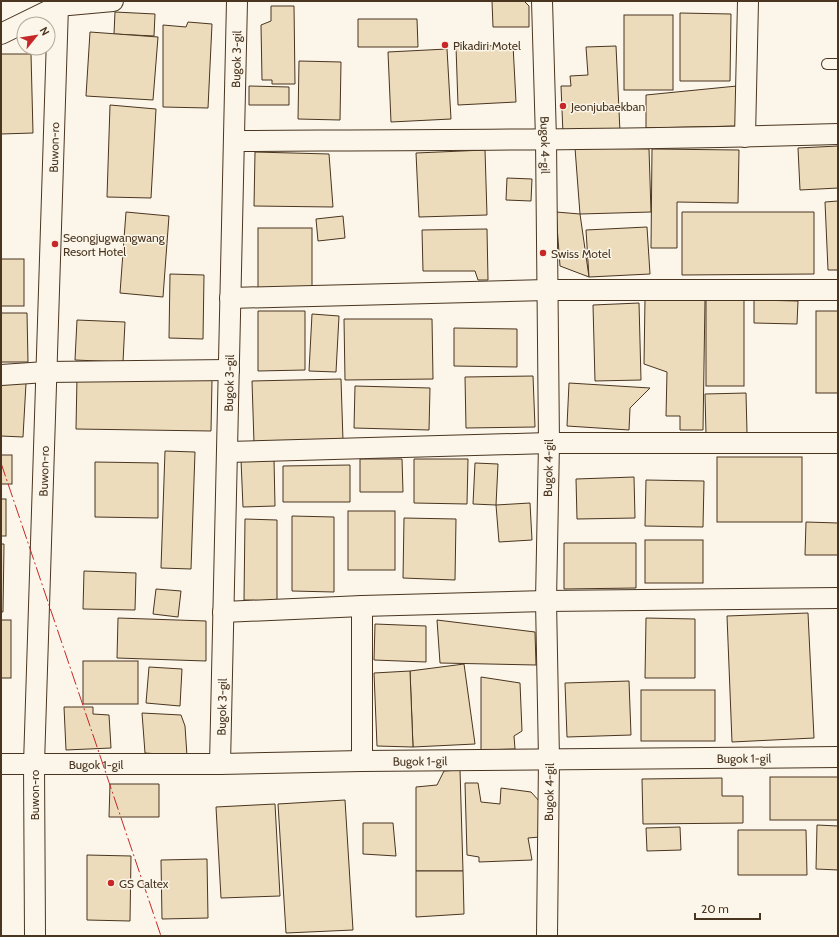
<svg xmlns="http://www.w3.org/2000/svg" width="839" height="937" font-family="Cabin,sans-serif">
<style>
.building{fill:#ecdcbc;stroke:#4a3520}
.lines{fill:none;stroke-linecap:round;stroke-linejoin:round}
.service-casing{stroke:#4a3520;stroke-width:12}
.minor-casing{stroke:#4a3520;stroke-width:22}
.service{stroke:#fbf6e9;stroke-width:10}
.minor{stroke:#fbf6e9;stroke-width:20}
.power{stroke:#c62828;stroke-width:1;stroke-dasharray:14 3 2 3;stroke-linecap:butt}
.poi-dot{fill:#c62828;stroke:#fbf6e9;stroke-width:1.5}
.labels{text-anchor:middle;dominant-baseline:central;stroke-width:3;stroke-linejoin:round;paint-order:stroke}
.poi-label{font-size:12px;fill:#4a3520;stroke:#fbf6e9;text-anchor:start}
.street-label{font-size:12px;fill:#4a3520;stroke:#fbf6e9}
</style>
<rect width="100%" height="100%" fill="#fbf6e9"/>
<g class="building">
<polygon points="492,1 524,1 529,6 529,27 493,27"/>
<polygon points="271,6 294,6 295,84 272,84 272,80 262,80 261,25 271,21"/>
<polygon points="115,12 155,14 154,36 114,34"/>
<polygon points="680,13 731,14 730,81 680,81"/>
<rect x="624" y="15" width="49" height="75"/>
<polygon points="358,19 417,19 418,47 358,47"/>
<polygon points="188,22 212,24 208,108 163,107 163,25 186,27"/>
<polygon points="90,32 158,37 153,100 86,96"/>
<polygon points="513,45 516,102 458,105 456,47"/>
<polygon points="616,46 620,132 563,134 561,86 571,86 570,76 588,75 586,47"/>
<polygon points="447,49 451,119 391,122 388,52"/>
<polygon points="1,54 31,54 33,133 1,134"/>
<polygon points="299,61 341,62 340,120 298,119"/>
<polygon points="249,86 289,87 289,105 249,105"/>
<polygon points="737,86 736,126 646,128 646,95"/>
<polygon points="110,105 156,109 151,198 107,197"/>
<polygon points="838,146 838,188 800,190 798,148"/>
<polygon points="575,148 649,149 651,212 580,214"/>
<polygon points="652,149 739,150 738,203 677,202 677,248 651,248"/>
<polygon points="485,150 487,215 419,217 416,153"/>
<polygon points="255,152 329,154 333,207 254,206"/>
<polygon points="507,178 532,179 531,201 506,200"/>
<polygon points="838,201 838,270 828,270 825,202"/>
<polygon points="126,212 169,216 163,297 120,293"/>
<polygon points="556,212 580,214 589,277 560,266"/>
<polygon points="682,212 814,212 814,274 682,275"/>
<polygon points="343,216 345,238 318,241 316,219"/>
<polygon points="647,227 650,274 589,277 586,230"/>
<rect x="258" y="228" width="54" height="62"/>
<polygon points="487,229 488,280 478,280 475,271 423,271 422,230"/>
<rect x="1" y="259" width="23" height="47"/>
<polygon points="170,274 204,275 203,339 169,338"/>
<rect x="706" y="298" width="38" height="88"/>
<polygon points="645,299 705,300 703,430 680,430 680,416 666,416 667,372 644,364"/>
<polygon points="754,300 798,301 797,324 754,323"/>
<polygon points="639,303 641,380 595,381 593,305"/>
<polygon points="258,311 305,311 305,370 258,371"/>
<rect x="816" y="311" width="22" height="82"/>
<polygon points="1,313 27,313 28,362 1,362"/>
<polygon points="312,314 339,316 336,372 309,371"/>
<polygon points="344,319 432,319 433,379 345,380"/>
<polygon points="77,320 125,322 123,362 75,360"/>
<polygon points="454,328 517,329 517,367 454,366"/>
<polygon points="533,376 535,427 466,428 465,377"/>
<polygon points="77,377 212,380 211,431 76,429"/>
<polygon points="341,379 343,441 254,443 252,381"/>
<polygon points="1,382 26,383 23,437 1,436"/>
<polygon points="569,383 650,388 630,408 629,430 567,426"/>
<polygon points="355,386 430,388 429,430 354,428"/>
<polygon points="746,393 747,433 706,434 705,394"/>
<polygon points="165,451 195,452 191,569 161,568"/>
<rect x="1" y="455" width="11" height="29"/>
<rect x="717" y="457" width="85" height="65"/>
<polygon points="274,459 275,506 243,507 241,460"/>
<polygon points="360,459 402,459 403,492 360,492"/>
<polygon points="414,459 468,459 467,504 414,503"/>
<polygon points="95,462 158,463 158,518 95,517"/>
<polygon points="475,463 498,464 496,505 473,504"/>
<polygon points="350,465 350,502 283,502 283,466"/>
<polygon points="634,477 635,518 577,519 576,479"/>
<polygon points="646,480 704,481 703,527 645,526"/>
<rect x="1" y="499" width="5" height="37"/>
<polygon points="530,503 532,540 499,542 496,505"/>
<rect x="348" y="511" width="47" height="59"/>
<polygon points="292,516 334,517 334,592 292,591"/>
<polygon points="404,518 456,519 455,580 403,578"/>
<polygon points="245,519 277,520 277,601 244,600"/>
<polygon points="806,522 838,523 838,555 805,555"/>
<rect x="645" y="540" width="58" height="43"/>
<polygon points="564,543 636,543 636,588 564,589"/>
<polygon points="1,544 4,544 3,612 1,612"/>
<polygon points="84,571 136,573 135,610 83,609"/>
<polygon points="156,589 181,591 178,617 153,614"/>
<polygon points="808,613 814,738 732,742 727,616"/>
<polygon points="118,618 206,621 206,661 117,658"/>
<polygon points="646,618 695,619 695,678 645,678"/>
<rect x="1" y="620" width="10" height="58"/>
<polygon points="437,620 535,632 536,665 440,663"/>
<polygon points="375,624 426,626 426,662 374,660"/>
<rect x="83" y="661" width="55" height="43"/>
<polygon points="464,664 475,744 413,747 410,671"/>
<polygon points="149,667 182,669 180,706 146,703"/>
<polygon points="410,671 413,747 377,746 374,673"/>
<polygon points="481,677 520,683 522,731 514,736 515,749 481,750"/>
<polygon points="629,681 631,735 567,737 565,683"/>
<rect x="641" y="690" width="74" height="51"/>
<polygon points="64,707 93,707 93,714 109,715 111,748 66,750"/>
<polygon points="142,713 181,715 185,726 187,756 145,753"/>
<polygon points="460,770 463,871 416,871 416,787 437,785 444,771"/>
<rect x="770" y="777" width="68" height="43"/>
<polygon points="722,778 722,796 743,796 743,823 643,824 642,779"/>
<polygon points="465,783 478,783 481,802 500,804 501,788 531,792 540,802 540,837 528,838 532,860 479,862 479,857 467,855"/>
<polygon points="110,784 159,784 159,817 109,817"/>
<polygon points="345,800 353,930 286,933 278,804"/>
<polygon points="275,804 280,896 221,898 216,807"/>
<polygon points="363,823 393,823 396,856 363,854"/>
<polygon points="817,825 838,826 838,870 816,869"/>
<polygon points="680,827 681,850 647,851 646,828"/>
<polygon points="738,830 806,830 807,875 738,875"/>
<polygon points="87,855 131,856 130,921 87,920"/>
<polygon points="207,859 208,918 162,919 161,860"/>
<polygon points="416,871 463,871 464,914 416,917"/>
</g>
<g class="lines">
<defs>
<polyline id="service" points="827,64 838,64"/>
<g id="minor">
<path id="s1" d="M542 1 546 139 549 443 546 601 549 759 547 936"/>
<polyline points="1,34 58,6 113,1"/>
<polyline points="745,137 748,1"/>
<path d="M234 141C436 140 637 140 838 134"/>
<polyline points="230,298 547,290 838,290"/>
<polyline points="1,375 46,372 229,370"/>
<polyline points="227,452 549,443 838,443"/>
<polyline points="223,612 362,606 546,601 838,598"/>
<polyline points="362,761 362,606"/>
<path id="s2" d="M1 764H220L362 761 838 757"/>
<path id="s3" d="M220 764 237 1"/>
<path id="s4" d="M35 936 34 764 58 6"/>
</g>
</defs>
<use href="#service" class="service-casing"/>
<use href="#minor" class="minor-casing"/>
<use href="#service" class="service"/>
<use href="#minor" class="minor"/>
<polyline class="power" points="1,463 161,936"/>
</g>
<g class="poi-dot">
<circle cx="445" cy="45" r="4"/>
<circle cx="563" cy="106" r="4"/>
<circle cx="55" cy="244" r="4"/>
<circle cx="543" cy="253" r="4"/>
<circle cx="111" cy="883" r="4"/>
</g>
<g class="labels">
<g class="poi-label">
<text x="453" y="45">Pikadiri Motel</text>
<text x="571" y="106">Jeonjubaekban</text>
<text x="63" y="237">Seongjugwangwang<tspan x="63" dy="14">Resort Hotel</tspan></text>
<text x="551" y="253">Swiss Motel</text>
<text x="119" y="883">GS Caltex</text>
</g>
<g class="street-label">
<text stroke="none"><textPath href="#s3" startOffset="705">Bugok 3-gil</textPath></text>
<text stroke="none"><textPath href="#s1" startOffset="144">Bugok 4-gil</textPath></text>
<text stroke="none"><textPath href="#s4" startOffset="789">Buwon-ro</textPath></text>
<text stroke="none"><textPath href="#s3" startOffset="381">Bugok 3-gil</textPath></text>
<text transform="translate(548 468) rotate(-89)">Bugok 4-gil</text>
<text stroke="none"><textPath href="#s4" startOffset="465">Buwon-ro</textPath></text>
<text stroke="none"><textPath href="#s3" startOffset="57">Bugok 3-gil</textPath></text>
<text stroke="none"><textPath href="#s2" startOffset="743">Bugok 1-gil</textPath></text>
<text stroke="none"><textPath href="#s2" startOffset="419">Bugok 1-gil</textPath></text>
<text stroke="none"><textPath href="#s2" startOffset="95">Bugok 1-gil</textPath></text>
<text transform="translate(549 792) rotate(-89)">Bugok 4-gil</text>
<text transform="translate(34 795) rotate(-90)">Buwon-ro</text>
</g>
</g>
<rect width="839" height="937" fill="none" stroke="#4a3520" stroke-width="4"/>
<g transform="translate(36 36) rotate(60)"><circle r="19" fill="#fbf6e9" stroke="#b4a999"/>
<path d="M0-3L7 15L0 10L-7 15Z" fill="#c62828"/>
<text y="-6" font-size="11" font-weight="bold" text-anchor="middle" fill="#4a3520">N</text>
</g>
<path d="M695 913v6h65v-6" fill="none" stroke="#4a3520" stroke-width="2"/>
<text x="701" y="913" font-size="12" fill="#4a3520" stroke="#fbf6e9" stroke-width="3" paint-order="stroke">20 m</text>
</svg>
